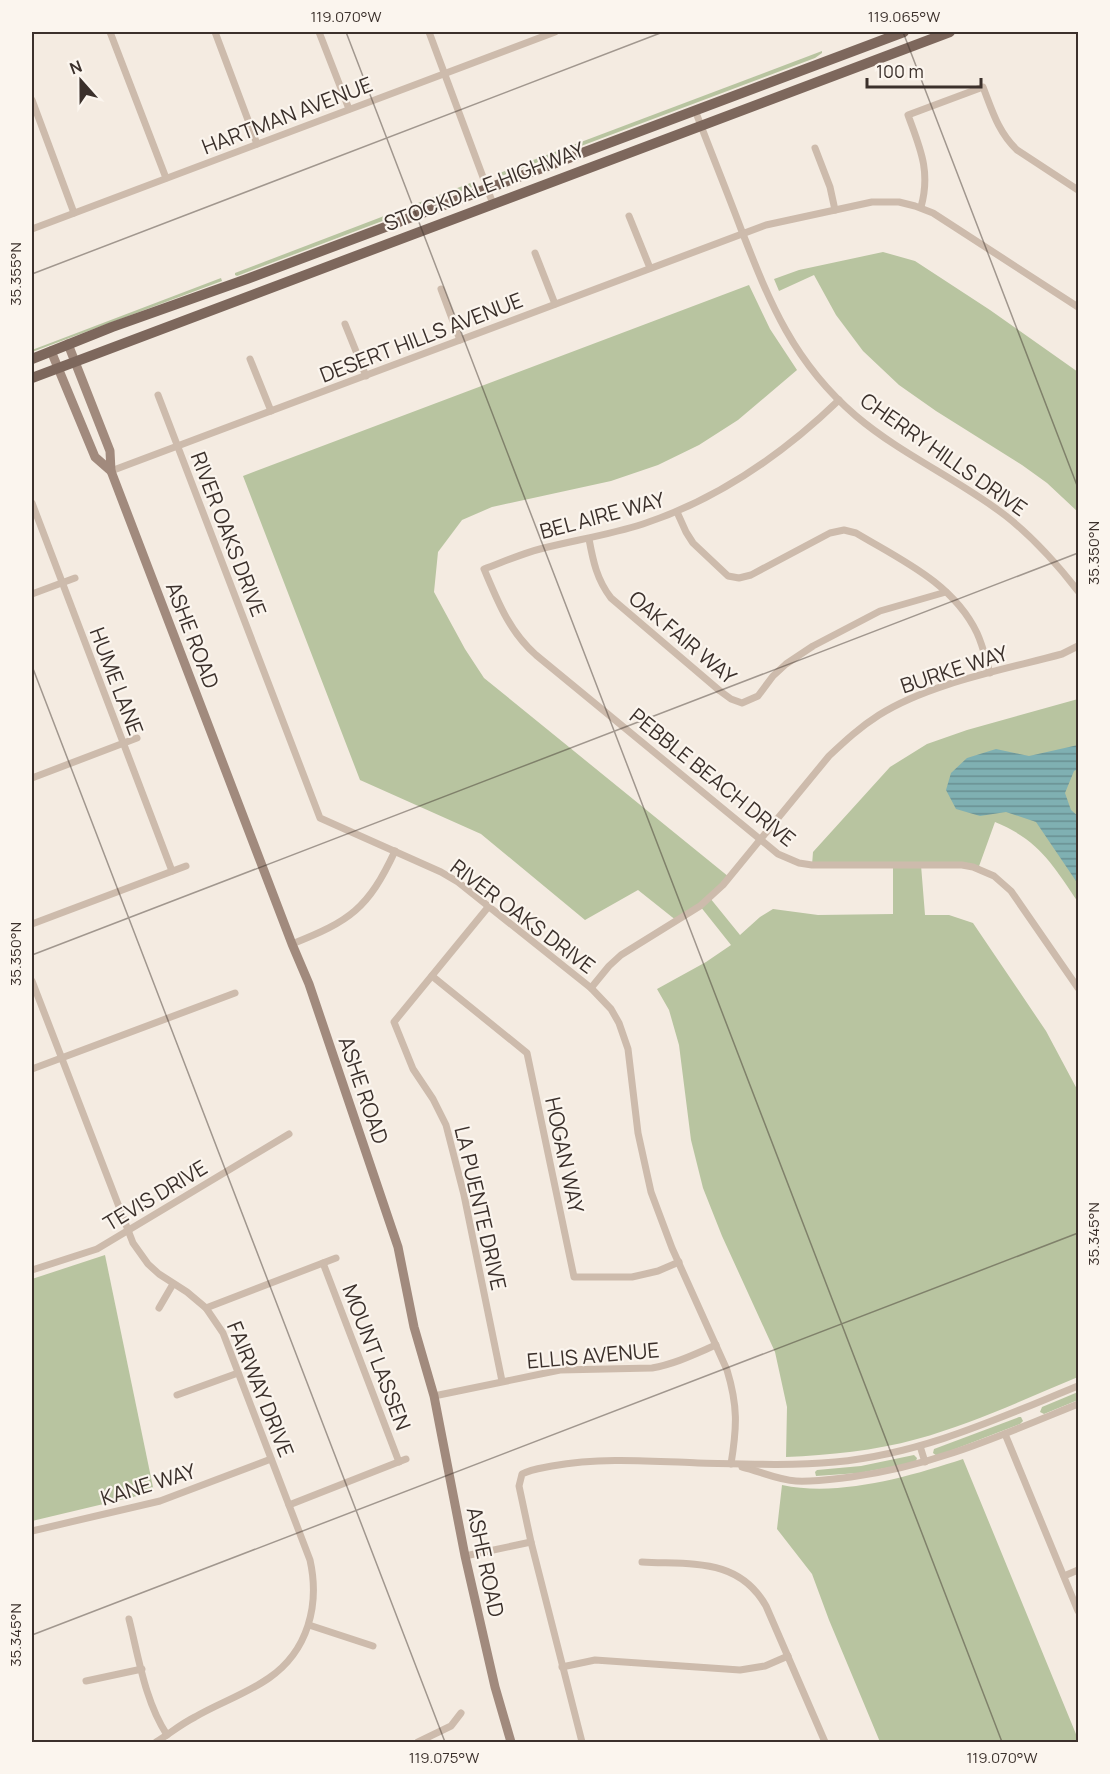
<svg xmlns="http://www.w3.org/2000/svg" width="1110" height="1774" font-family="Manrope,sans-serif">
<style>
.grass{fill:#b8c4a0}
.water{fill:url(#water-rules)}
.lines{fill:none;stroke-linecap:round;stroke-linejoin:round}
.street{stroke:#cdbbac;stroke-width:7}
.secondary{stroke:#a18a7d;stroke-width:9}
.primary{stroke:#7d675c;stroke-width:10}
.ticks{fill:none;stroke:#3b302b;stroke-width:1.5;stroke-opacity:0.45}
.labels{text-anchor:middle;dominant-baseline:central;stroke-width:4.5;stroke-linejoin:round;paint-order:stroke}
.street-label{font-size:21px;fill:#3b302b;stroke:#fbf5ee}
.neatline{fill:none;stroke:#3b302b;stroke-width:2}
.ticks-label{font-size:15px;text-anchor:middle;fill:#3b302b}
</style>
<defs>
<pattern id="water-rules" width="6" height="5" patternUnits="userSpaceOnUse" patternTransform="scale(1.5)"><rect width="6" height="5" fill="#7fb0b2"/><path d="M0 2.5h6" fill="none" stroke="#699091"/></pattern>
</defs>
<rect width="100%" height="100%" fill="#f4ebe1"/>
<g class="grass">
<polygon points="822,51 822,53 815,58 499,177 497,176 497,174 520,165"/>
<polygon points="473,182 475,183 475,186 237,276 235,275 235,273"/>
<polygon points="883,252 915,261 990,310 1078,372 1078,512 1047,483 1022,465 936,411 899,385 863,351 836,315 814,275 779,291 774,279 799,270"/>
<polygon points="221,278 222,281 32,352 32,350"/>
<path d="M749 285 770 329 797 370 738 420 699 445 658 465 611 481 492 507 462 520 438 552 434 592 465 649 484 678 729 877 710 898 740 935 760 917 773 909 818 915 893 914V866L812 865 813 852 890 767 927 744 967 730 1078 699V902C1053 865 1039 840 995 822L978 869 921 865 925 915H949L973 923 1046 1031 1078 1091V1377C1025 1399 972 1424 917 1439 874 1451 830 1455 786 1457L787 1407 775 1352 722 1236 703 1188 691 1140 679 1045 669 1010 657 989 706 962 731 945 700 906 677 921 638 890 585 920 481 834 360 780 243 476Z"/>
<polygon points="105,1255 154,1492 32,1521 32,1279"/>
<polygon points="1078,1392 1078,1400 1044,1414 1040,1412 1042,1407"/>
<polygon points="1019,1417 1021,1417 1023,1421 1020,1424 937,1456 933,1453 934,1449"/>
<polygon points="914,1455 917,1458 916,1461 913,1463 859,1473 816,1476 815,1472 817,1470 861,1466"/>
<path d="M963 1459 1078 1739V1742H880L829 1620 812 1574 777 1529 782 1485C839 1497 908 1477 963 1459Z"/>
</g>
<polygon class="water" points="1078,745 1078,769 1074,771 1065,793 1071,810 1078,816 1078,884 1036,822 1006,812 980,816 956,809 946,790 951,773 967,758 996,749 1029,756"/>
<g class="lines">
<g class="street">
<polyline points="110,32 166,178"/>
<polyline points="215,32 257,144"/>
<polyline points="319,32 349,109"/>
<polyline points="429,32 493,204"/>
<polyline points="32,100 74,213"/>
<path d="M695 110C710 150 726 189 741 229 770 303 793 362 856 416 902 455 958 479 1006 516 1034 538 1057 564 1078 591"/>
<polyline points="815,148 830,187 835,210"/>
<path d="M921 207C931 171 920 148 908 115L983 87C992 110 998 132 1017 150L1078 190"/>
<polyline points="629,216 650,268"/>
<polyline points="32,229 555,32"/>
<polyline points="535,253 555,304"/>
<polyline points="441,289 460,340"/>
<polyline points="345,324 366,376"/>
<polyline points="250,359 271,411"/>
<path d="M158 395 320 818 441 872 458 882 591 988 611 1009 619 1023 628 1049 638 1133 651 1192 672 1248 727 1370C738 1406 737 1427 731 1464"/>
<path d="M839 400C782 455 719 499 643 524 609 535 575 540 540 549 521 554 503 562 484 569 498 602 509 631 536 655L778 854 799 863 812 865H962L973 867 994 876 1011 891 1078 988"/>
<polyline points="111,471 766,225 872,202 899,202 915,206 933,213 1078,307"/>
<polyline points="32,503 172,871"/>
<path d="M677 512 686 532 693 543 728 576 739 578 751 575 830 533 844 530 856 533C901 560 953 583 977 633 983 646 986 660 990 673"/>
<path d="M589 539C593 561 597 580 611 598L720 691 731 699 742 703 758 696 773 676 786 664 813 646 880 611 946 592"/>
<polyline points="32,594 75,578"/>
<polyline points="32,778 137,738"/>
<polyline points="489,906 394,1022 413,1069 433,1099 446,1125 464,1195 502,1381"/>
<polyline points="32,924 186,866"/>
<path d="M292 944C350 921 368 909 395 851"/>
<polyline points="432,976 527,1053 574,1277 632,1277 658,1271 679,1262"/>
<path d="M32 981 133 1243 148 1264 159 1274 187 1292 206 1308 223 1333 310 1560C320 1605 308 1651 269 1678 246 1694 219 1703 195 1717 181 1724 169 1734 156 1742"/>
<path d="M591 988 609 966 621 955 700 906 723 885 829 756C845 741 860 727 879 715 930 683 1003 670 1062 654L1078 646"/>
<polyline points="32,1069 235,993"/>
<polyline points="323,1263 399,1462"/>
<polyline points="32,1270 97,1249 289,1134"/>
<polyline points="159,1308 173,1284"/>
<polyline points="206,1308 336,1258"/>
<polyline points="177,1395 238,1373"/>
<path d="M434 1396 560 1370 652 1368C675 1364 695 1354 716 1345"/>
<polyline points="1005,1434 1078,1611"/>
<polyline points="920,1446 925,1462"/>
<path d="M742 1467C759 1471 778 1480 796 1481 814 1482 833 1479 851 1477 934 1466 1002 1435 1078 1404"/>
<polyline points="289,1505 406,1459"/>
<polyline points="32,1531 160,1501 271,1459"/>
<polyline points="465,1556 531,1542"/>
<path d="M642 1562C691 1565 738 1557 766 1606L825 1742"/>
<polyline points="1064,1576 1078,1570"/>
<path d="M129 1619C139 1659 145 1701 167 1735"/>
<polyline points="309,1625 373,1646"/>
<polyline points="562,1667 595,1660 740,1670 765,1666 788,1656"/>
<polyline points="86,1681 142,1669"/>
<polyline points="418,1742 451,1726 461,1713"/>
<path d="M582 1742 531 1542 519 1486 522 1474C531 1469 542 1468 552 1466 601 1457 649 1461 698 1463 744 1464 790 1466 835 1462 922 1454 999 1418 1078 1386"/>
</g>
<g class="secondary">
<polyline points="68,344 110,451 111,471 292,944 309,984 398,1247 414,1327 434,1396 465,1556 495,1687 511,1742"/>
<polyline points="51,351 95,457 111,471"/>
</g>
<g class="primary">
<polyline points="32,359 112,327 247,279 904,32"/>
<polyline points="32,378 950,32"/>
</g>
</g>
<path class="ticks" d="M346 32 1002 1742M903 32 1078 488M32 274 663 32M32 666 445 1742M32 955 1078 553M32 1635 1078 1233"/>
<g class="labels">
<g class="street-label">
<text transform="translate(287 115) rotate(-21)">HARTMAN AVENUE</text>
<text transform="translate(484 186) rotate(-21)">STOCKDALE HIGHWAY</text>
<text transform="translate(421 337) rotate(-21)">DESERT HILLS AVENUE</text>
<text transform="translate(944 454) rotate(35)">CHERRY HILLS DRIVE</text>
<text transform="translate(602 515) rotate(-15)">BEL AIRE WAY</text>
<text transform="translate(229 534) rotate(69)">RIVER OAKS DRIVE</text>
<text transform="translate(193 635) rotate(69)">ASHE ROAD</text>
<text transform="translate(683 637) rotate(40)">OAK FAIR WAY</text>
<text transform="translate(954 669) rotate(-18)">BURKE WAY</text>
<text transform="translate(117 681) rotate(69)">HUME LANE</text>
<text transform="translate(713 777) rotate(39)">PEBBLE BEACH DRIVE</text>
<text transform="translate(523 916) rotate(37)">RIVER OAKS DRIVE</text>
<text transform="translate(364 1090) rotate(71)">ASHE ROAD</text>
<text transform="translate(565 1155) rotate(78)">HOGAN WAY</text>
<text transform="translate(155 1195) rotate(-31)">TEVIS DRIVE</text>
<text transform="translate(481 1208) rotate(77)">LA PUENTE DRIVE</text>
<text transform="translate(593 1355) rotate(-5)">ELLIS AVENUE</text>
<text transform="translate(377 1357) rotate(69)">MOUNT LASSEN</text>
<text transform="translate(261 1389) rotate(68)">FAIRWAY DRIVE</text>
<text transform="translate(148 1484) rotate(-17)">KANE WAY</text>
<text transform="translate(486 1562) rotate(78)">ASHE ROAD</text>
</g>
</g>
<rect width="1110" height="1774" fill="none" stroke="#fbf5ee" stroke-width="66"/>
<g transform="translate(81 81) rotate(339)" stroke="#fbf5ee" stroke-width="4.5" paint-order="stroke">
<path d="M0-4.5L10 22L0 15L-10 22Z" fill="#3b302b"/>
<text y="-9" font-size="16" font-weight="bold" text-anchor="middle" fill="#3b302b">N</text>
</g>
<path d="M867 78v9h114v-9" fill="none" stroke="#3b302b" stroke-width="3"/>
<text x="876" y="78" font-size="18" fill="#3b302b" stroke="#fbf5ee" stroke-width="4.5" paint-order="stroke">100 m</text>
<rect x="33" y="33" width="1044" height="1708" class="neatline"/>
<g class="ticks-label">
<text x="346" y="22">119.070°W</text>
<text x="904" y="22">119.065°W</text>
<text transform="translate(16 274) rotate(-90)" y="5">35.355°N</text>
<text transform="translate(1094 553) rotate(-90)" y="5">35.350°N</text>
<text transform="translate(16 954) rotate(-90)" y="5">35.350°N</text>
<text transform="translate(1094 1234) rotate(-90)" y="5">35.345°N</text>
<text transform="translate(16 1635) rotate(-90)" y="5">35.345°N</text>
<text x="444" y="1763">119.075°W</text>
<text x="1002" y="1763">119.070°W</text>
</g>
</svg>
